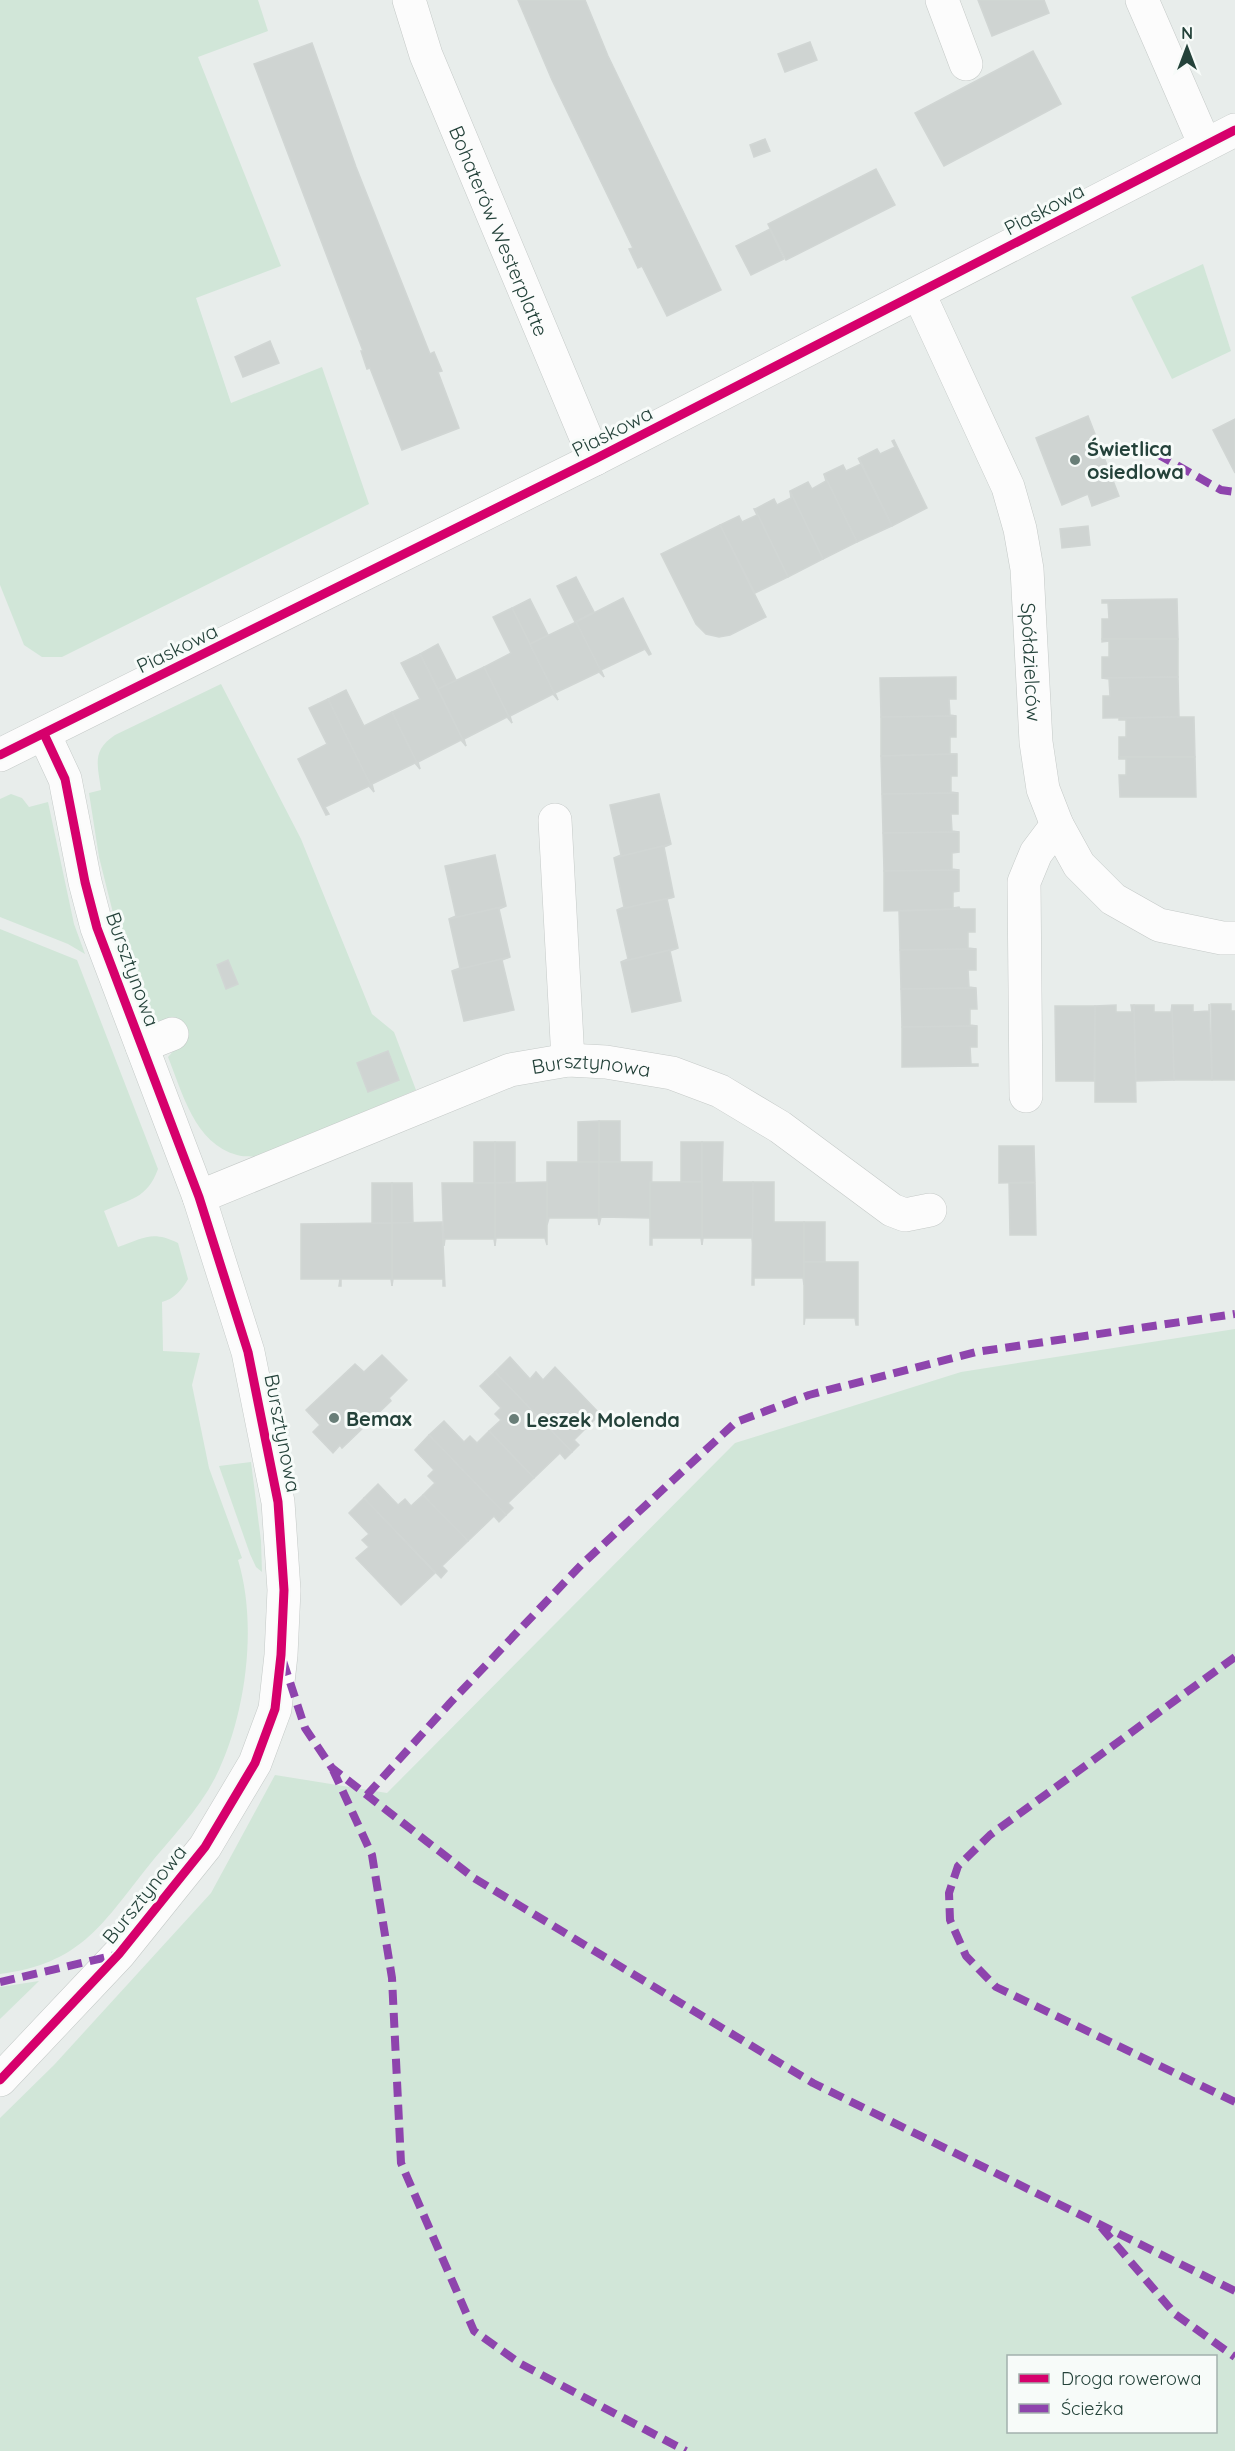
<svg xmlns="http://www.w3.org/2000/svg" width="1235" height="2451" font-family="Quicksand,sans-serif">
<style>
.green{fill:#d1e6d8;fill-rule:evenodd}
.building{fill:#cfd4d2;stroke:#d1d6d4;stroke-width:1.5}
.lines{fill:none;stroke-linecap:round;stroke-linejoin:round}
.minor-casing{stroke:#c5cac8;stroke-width:34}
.minor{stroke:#fcfcfc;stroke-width:33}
.quiet{stroke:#8e44ad;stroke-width:8;stroke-dasharray:15 8;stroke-linecap:butt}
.cycleway-casing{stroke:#f7fbf9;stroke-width:13}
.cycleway{stroke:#d6006c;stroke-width:9}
.poi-dot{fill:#697e78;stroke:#f7fbf9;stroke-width:2}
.labels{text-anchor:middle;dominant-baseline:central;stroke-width:6;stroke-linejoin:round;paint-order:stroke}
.street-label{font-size:20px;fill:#24423a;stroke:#f7fbf9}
.poi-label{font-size:20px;font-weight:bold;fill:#24423a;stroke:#f7fbf9;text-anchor:start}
</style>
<rect width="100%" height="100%" fill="#e8edeb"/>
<g class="green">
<polygon points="0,0 258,0 268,31 198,57 281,266 196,298 231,403 322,367 369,504 62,657 42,657 24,645 0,585"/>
<polygon points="1203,264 1231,351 1172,379 1131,297"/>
<path d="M221 684 301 839 372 1014 394 1032 416 1090 256 1157C250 1156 242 1157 237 1155 195 1144 182 1092 168 1057L177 1047 167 1022 154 1020 114 917 99 857 89 793 101 790C98 765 91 751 115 735Z"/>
<polygon points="11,794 22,798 29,807 48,802 74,924 85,954 68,944 0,917 0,799"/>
<path d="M0 929 77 960 158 1169C147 1199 130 1199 104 1211L118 1247C144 1238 152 1230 178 1243L188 1279C182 1290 174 1299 162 1302L163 1351 200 1353 192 1385 209 1468 242 1558 238 1560C258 1625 246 1717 215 1778 198 1811 169 1840 146 1869 101 1926 79 1964 0 1974Z"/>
<path d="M1235 1329V2451H0V2118L54 2065 211 1893 275 1775 387 1793 735 1443 961 1372ZM1008 2356H1216V2432H1008Z"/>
<polygon points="251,1462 261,1541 262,1572 256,1567 250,1554 219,1466"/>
<polygon points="39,1981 0,2019 0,1987"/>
</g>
<g class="building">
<polygon points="518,0 585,0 608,56 721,290 667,316 642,266 638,268 629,249 633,248 552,80"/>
<polygon points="978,0 1044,0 1049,13 992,36"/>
<polygon points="810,42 817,60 785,72 778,54"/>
<polygon points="312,43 356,167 430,354 434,352 442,371 438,372 459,428 402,450 370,368 367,369 361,351 363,351 254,64"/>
<polygon points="1033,51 1061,104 944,166 915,113"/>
<polygon points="765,139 770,151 754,157 750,145"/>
<polygon points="876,169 895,205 786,260 768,224"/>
<polygon points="770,229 784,259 751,275 736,246"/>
<polygon points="270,341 279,363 243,377 235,357"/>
<polygon points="1088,416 1119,496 1092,506 1088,494 1062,505 1036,438"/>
<polygon points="1235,419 1235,473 1213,430"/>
<polygon points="894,440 927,508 892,526 859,458 877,449 880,454 895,447 892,441"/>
<polygon points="858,458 892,526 857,542 824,474 843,465 846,471 861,464"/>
<polygon points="824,474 857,542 823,559 790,491 808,482 812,489 826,481"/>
<polygon points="790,491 823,559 788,577 755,509 774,499 777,505 791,498"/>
<polygon points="754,509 755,509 788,577 755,593 720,525 739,516 742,522 757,515"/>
<polygon points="720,525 766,617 730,635 719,637 706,634 696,624 661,554"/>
<polygon points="1088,526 1090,545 1062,548 1060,529"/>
<polygon points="576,577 594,612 575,622 557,586"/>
<polygon points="623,598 651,654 649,655 645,649 601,670 604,677 576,622"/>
<polygon points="530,599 548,635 530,644 512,608"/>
<polygon points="1177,599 1178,639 1102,639 1102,619 1109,619 1108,603 1102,603 1102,600"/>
<polygon points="512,608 558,700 553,694 510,716 512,723 484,667 511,653 493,617"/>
<polygon points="576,622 604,677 599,672 555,693 558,700 530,644"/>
<polygon points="1102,639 1178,639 1178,677 1102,678 1102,657 1109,657 1109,641 1102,642"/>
<polygon points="438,644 456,680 438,689 420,654"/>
<polygon points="420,654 466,746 461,740 418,762 420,769 392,712 420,699 401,663"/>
<polygon points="484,667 512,723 507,717 464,739 466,746 438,689"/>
<polygon points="956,677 956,699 949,699 950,715 956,716 881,717 880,678"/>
<polygon points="1178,677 1179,717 1103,718 1103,696 1110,696 1109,679 1102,678"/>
<polygon points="346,690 364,726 392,712 420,769 415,763 372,784 374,792 328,699"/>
<polygon points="328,699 374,792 369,786 325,807 329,814 326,815 298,759 327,744 309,708"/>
<polygon points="956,716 956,737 950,737 950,754 957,754 881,756 881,717"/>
<polygon points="1179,717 1194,717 1195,757 1119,757 1119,737 1126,737 1126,720 1119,720 1119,718"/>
<polygon points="957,754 957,776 951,776 951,792 958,793 882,794 881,756"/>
<polygon points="1119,757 1195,757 1196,797 1120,797 1119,775 1126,775 1126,759 1119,759"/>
<polygon points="958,793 958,814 951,814 952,831 959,832 883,833 882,794"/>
<polygon points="659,794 671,844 614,858 621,855 610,805"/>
<polygon points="959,832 959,852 952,853 952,869 959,870 884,871 883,833"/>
<polygon points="671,844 664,847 674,897 617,910 624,907 614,858"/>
<polygon points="495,855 506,906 449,919 456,916 445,866"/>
<polygon points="959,870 959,891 953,892 953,908 959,907 960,909 884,911 884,871"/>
<polygon points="674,897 667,899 678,948 621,962 628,959 617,910"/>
<polygon points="506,906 499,909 510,957 452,971 460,968 449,919"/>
<polygon points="960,909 975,909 975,932 968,932 968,948 976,949 900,950 899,911"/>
<polygon points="678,948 670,951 681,1001 632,1012 621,962"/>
<polygon points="976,949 976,970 968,970 969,987 976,988 901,989 900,950"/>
<polygon points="510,957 502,960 514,1010 464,1021 452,971"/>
<polygon points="228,960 238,984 226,989 217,965"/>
<polygon points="976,988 977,1009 970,1009 970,1025 977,1026 902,1027 901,989"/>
<polygon points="1209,1004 1212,1080 1174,1080 1172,1005 1193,1005 1193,1012 1209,1011"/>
<polygon points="1211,1004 1231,1004 1231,1011 1235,1011 1235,1080 1212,1080"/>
<polygon points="1116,1005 1116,1012 1132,1012 1131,1005 1134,1005 1136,1102 1095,1102 1095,1006"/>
<polygon points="1134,1005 1154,1005 1154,1012 1171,1012 1172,1005 1174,1080 1136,1081"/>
<polygon points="1055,1006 1095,1006 1094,1081 1056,1081"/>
<polygon points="977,1026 977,1047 970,1047 971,1064 978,1064 978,1066 902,1067 902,1027"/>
<polygon points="388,1051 399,1080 368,1092 357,1063"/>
<rect x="599" y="1121" width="21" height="41"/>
<polygon points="599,1121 599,1162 578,1162 578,1122"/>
<rect x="474" y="1142" width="21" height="41"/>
<polygon points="495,1142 515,1142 515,1182 495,1183"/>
<rect x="681" y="1142" width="21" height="40"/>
<polygon points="702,1142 723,1142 722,1182 753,1182 753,1245 752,1238 703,1238 702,1245"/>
<polygon points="999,1146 1034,1146 1035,1182 999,1183"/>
<polygon points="547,1162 599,1162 599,1225 598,1218 549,1218 547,1225"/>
<polygon points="599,1162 652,1162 651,1225 650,1218 601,1217 599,1225"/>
<polygon points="547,1182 547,1245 545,1238 496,1238 495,1246 495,1183"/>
<polygon points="650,1182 702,1182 702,1245 701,1238 652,1238 652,1245 650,1245"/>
<polygon points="753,1182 774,1182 774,1222 804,1222 804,1285 803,1278 754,1278 754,1285 752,1285"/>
<rect x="372" y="1183" width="20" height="40"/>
<polygon points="392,1183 412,1183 413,1223 392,1223"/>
<polygon points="442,1183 495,1183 495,1246 494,1239 445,1239 444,1246"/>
<polygon points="1009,1183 1035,1183 1036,1235 1010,1235"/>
<polygon points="442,1222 445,1286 443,1286 443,1279 393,1279 392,1286 392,1223"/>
<rect x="804" y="1222" width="21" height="40"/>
<polygon points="392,1223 392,1286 391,1279 341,1279 341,1286 339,1286 340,1279 301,1279 301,1224"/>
<polygon points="804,1262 858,1262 858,1325 856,1325 855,1318 805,1318 804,1325"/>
<polygon points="382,1355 407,1380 389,1398 391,1401 342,1448 340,1445 333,1453 313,1432 320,1425 306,1410 355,1364 364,1372"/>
<polygon points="510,1357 530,1379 536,1372 543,1380 555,1367 600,1414 574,1440 579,1445 572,1452 495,1372"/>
<polygon points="495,1372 572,1452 565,1459 560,1453 534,1478 489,1431 501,1420 495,1414 501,1408 480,1386"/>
<polygon points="444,1421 464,1442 470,1436 477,1443 489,1431 534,1478 508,1503 513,1508 506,1515 429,1435"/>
<polygon points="429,1435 506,1515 499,1522 494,1516 468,1541 423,1495 435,1483 428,1476 434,1470 415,1450"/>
<polygon points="378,1484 398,1505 405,1499 411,1506 423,1495 468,1541 442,1566 447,1571 441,1578 364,1498"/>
<polygon points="364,1498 435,1573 401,1605 356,1558 369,1547 362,1540 369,1534 349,1513"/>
</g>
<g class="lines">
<defs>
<g id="minor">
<path id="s1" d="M409 0 426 55 595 459"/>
<polyline points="942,0 966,64"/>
<polyline points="1142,0 1205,145"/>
<path id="s2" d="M919 294 1008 487 1020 529 1027 569 1036 742 1043 789 1057 825 1079 865 1113 899 1159 925 1222 938H1235"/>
<polyline points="0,755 595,459 1235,130"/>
<polyline points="555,820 568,1060"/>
<polyline points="142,1046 172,1034"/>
<polyline points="1026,1096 1024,882 1036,853 1057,825"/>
<path id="s3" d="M199 1197 510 1070 568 1060 606 1062 672 1073 720 1091 780 1127 892 1210 905 1215 930 1210"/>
<polyline points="0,2080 119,1954 205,1847 255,1763 275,1709 281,1655 284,1590 278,1502 248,1352 199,1197 97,928 85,882 65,779 44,734"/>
</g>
</defs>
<use href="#minor" class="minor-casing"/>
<use href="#minor" class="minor"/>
<g class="quiet">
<polyline points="1157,454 1221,490 1235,492"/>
<polyline points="1235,1657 990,1835 958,1866 949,1893 950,1920 966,1956 996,1987 1235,2102"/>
<polyline points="283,1661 305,1728 332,1768 474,1878 813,2083 1235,2291"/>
<polyline points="333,1770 372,1855 392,1978 401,2163 474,2331 521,2364 686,2451"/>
<polyline points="367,1795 450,1703 581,1565 736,1422 809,1395 976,1352 1235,1314"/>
<polyline points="0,1982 116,1955"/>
<polyline points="1101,2227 1175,2314 1235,2357"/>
</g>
<defs>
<g id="cycleway">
<polyline points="0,755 595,459 1235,130"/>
<polyline points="0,2080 119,1954 205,1847 255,1763 275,1709 281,1655 284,1590 278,1502 248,1352 199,1197 97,928 85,882 65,779 44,734"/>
</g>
</defs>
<use href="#cycleway" class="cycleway-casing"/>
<use href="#cycleway" class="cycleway"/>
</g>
<g class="poi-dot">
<circle cx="1075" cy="460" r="6"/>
<circle cx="334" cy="1418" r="6"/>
<circle cx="514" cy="1419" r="6"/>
</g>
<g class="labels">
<g class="street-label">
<text transform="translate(1044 209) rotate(-28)">Piaskowa</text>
<text stroke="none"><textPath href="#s1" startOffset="248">Bohaterów Westerplatte</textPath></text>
<text transform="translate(612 431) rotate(-27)">Piaskowa</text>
<text transform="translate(177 648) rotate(-26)">Piaskowa</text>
<text stroke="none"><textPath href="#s2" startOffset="390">Spółdzielców</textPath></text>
<text transform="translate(133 969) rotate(70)">Bursztynowa</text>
<text stroke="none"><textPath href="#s3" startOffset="418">Bursztynowa</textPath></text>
<text transform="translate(283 1433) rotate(79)">Bursztynowa</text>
<text transform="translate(144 1894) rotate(-51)">Bursztynowa</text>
</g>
<g class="poi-label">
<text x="1087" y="448">Świetlica<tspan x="1087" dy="23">osiedlowa</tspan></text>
<text x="346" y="1418">Bemax</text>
<text x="526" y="1419">Leszek Molenda</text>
</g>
</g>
<rect x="1007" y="2355" width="210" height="78" fill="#f7fbf9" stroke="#a3b1ad" stroke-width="1.5"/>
<rect x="1019" y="2374" width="30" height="9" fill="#d6006c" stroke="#a3b1ad" stroke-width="1.5"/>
<text x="1061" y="2385" font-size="18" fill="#24423a">Droga rowerowa</text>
<rect x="1019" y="2404" width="30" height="9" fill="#8e44ad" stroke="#a3b1ad" stroke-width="1.5"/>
<text x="1061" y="2415" font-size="18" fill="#24423a">Ścieżka</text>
<g transform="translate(1187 48)" stroke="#f7fbf9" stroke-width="4.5" paint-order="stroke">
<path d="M0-4.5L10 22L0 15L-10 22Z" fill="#24423a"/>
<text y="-9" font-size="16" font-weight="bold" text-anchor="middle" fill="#24423a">N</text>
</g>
</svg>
